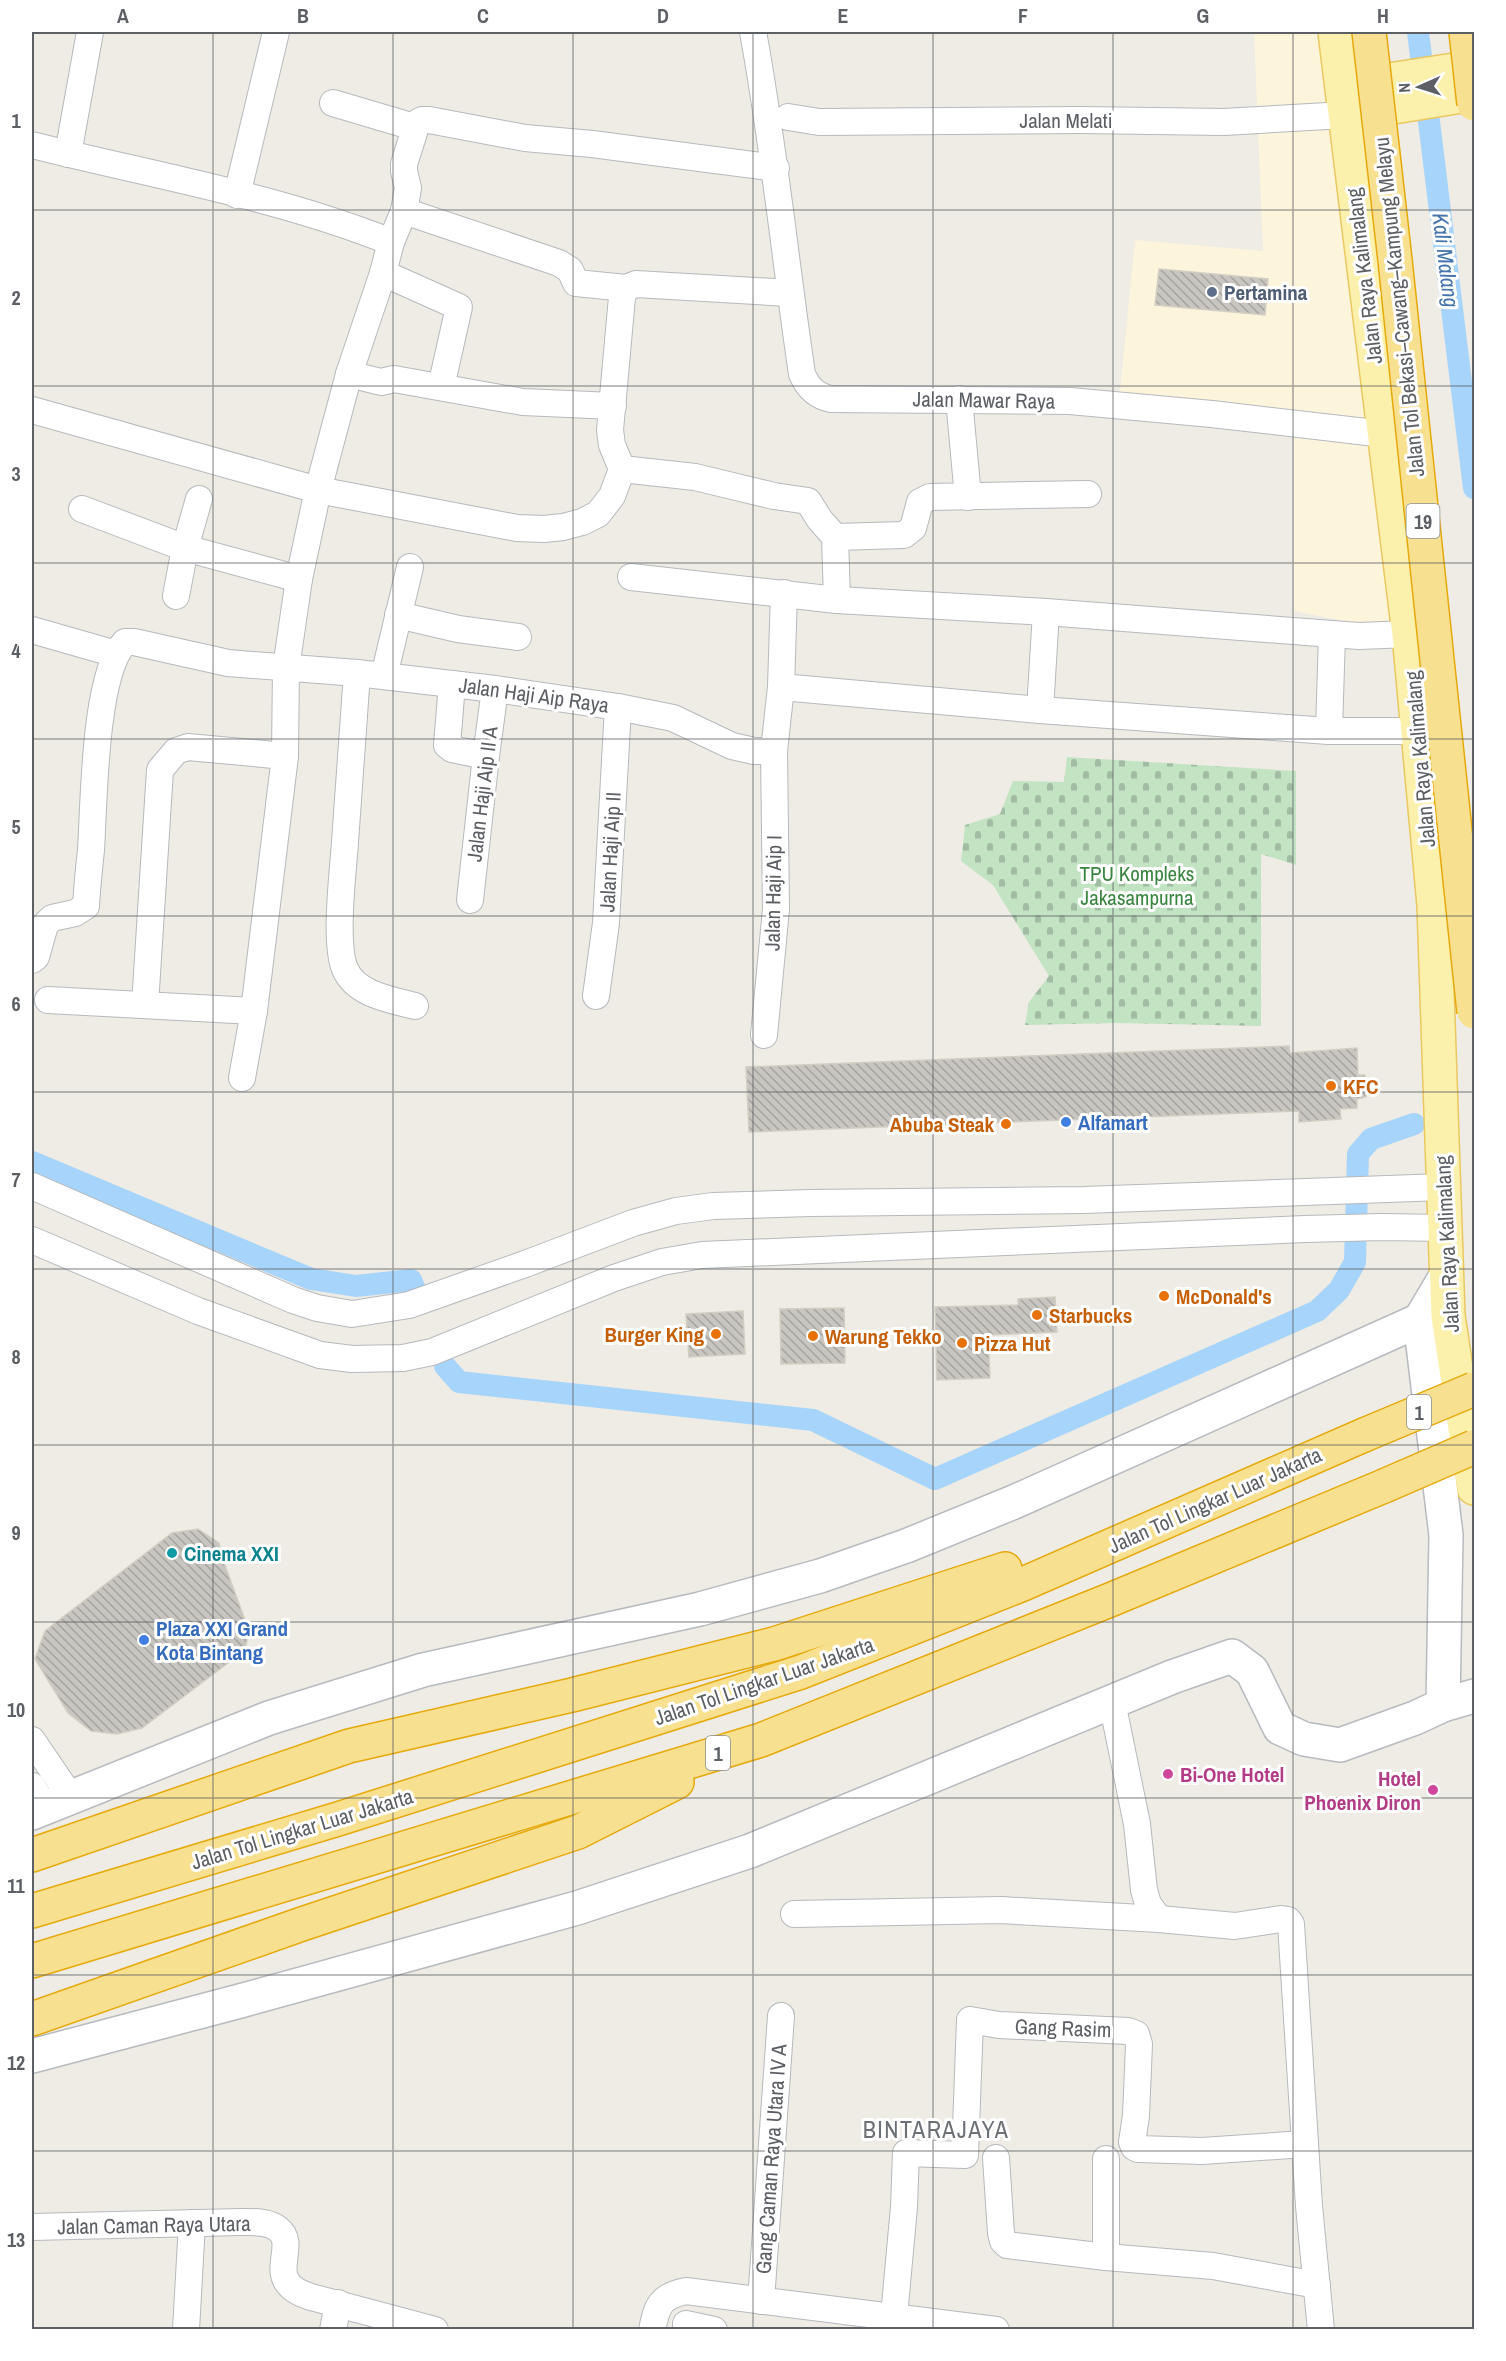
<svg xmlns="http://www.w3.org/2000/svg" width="1506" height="2361" font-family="'Archivo Narrow',sans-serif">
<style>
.commercial{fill:#fcf5db}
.cemetery{fill:url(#cemetery-stones)}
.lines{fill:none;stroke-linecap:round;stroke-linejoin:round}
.canal{stroke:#a7d4fa;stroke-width:22}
.building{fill:url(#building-back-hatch);stroke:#d2cec3;stroke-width:1.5}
.street-casing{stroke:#b6b9bd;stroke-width:28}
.secondary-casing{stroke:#b7babf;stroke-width:36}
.primary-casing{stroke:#eac861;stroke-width:36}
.highway-casing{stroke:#e6a90c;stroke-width:36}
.street{stroke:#fff;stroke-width:26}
.secondary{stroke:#fff;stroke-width:33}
.primary{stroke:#fbf1ac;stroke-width:33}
.highway{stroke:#f7e191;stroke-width:33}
.highway-bridge-casing{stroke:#e6a90c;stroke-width:36;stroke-linecap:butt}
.highway-bridge{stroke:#f7e191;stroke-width:33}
.grid{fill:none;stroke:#5c5f64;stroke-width:1.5;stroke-opacity:0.55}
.service-dot{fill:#5c6f8a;stroke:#fff;stroke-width:2}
.food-dot{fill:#e8710a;stroke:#fff;stroke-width:2}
.shop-dot{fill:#3f7fe0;stroke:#fff;stroke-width:2}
.culture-dot{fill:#0f9aa8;stroke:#fff;stroke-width:2}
.hotel-dot{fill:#d1479c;stroke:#fff;stroke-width:2}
.labels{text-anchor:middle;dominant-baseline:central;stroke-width:6;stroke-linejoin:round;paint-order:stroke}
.shield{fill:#fff;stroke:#8d8f92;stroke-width:1.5}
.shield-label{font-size:20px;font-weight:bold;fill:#5c5f64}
.street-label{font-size:21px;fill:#5c5f64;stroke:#fff}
.service-label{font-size:21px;font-weight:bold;fill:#4e5e75;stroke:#fff;text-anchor:start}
.park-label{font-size:21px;fill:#3a8540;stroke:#fff}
.food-label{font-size:21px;font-weight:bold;fill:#c56008;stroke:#fff;text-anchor:start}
.shop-label{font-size:21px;font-weight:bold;fill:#366cbe;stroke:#fff;text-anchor:start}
.culture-label{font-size:21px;font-weight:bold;fill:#0d838f;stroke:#fff;text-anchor:start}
.hotel-label{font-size:21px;font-weight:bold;fill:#b23c85;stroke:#fff;text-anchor:start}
.water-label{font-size:22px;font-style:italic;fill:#4574ac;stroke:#fff}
.quarter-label{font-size:24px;letter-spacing:1.5px;fill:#6d7176;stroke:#fff}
.neatline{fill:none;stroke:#5c5f64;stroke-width:2}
.grid-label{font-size:20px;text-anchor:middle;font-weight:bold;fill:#5c5f64}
</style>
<defs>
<pattern id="cemetery-stones" width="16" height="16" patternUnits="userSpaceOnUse" patternTransform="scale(1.5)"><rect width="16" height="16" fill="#c2e4c3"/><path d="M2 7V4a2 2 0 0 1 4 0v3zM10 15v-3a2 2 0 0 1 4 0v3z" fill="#a1bca2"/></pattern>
<pattern id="building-back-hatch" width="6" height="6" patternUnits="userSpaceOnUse" patternTransform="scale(1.5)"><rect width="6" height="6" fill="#c9c6c1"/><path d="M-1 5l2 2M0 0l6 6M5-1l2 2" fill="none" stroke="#a6a4a0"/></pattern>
</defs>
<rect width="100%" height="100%" fill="#eeece4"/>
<polygon class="commercial" points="1254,32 1335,32 1409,634 1294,611 1294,418 1120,392 1135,240 1263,251"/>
<polygon class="cemetery" points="1067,757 1296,771 1296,865 1261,854 1261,1026 1117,1023 1025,1025 1029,1002 1049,976 993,885 961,861 965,825 1000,814 1013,781 1064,782"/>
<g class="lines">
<g class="canal">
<polyline points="1418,32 1474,488"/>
<polyline points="32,1162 311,1279 356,1286 411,1280 416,1292"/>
<polyline points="445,1366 459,1382 813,1420 935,1479 1317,1311 1339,1290 1355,1262 1358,1154 1371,1139 1414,1124"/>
</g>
</g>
<g class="building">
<polygon points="1159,269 1268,279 1265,315 1155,305"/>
<polygon points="1289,1046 1290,1053 1357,1048 1358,1075 1365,1075 1366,1097 1357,1099 1357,1108 1340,1109 1341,1119 1299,1122 1299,1111 749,1132 746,1067"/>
<polygon points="1055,1297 1057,1332 988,1335 990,1378 937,1380 935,1307 1018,1305 1018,1299"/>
<polygon points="844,1308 845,1363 781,1364 780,1309"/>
<polygon points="743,1311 745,1354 689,1357 686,1314"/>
<polygon points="198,1529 219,1543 223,1560 249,1631 245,1650 142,1728 117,1734 91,1731 68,1713 35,1659 45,1631 172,1533"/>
</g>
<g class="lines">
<defs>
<g id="street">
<path d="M753 32C774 145 785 260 802 374 808 388 816 396 831 399L1070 401 1212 414 1384 434"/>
<polyline points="333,103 414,127"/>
<polyline points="788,117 819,122 1081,120 1224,122 1345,115"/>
<path d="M32 145C151 175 276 196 391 242"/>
<polyline points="68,154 90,32"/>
<polyline points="237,195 276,32"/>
<polyline points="404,211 559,263 570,270 576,283 626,288 636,284 790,293"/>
<polyline points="383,273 459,307 441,387"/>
<polyline points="349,374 381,382 394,379 523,402 613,406"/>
<polyline points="959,399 968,497"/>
<polyline points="32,410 318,490 517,528 544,529 563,527 582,522 598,514 612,496 622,469 612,445 610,430 622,297 626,288"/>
<polyline points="622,469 695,477 774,496 808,501 820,520 835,537 837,600"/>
<polyline points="82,509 185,548 299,579"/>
<polyline points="835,537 904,535 913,528 920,502 930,497 1088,494"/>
<polyline points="631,577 837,600 1046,612 1332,634 1359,636 1409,634"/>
<polyline points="176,596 185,548 199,499"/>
<polyline points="398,615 458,629 518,637"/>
<polyline points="32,630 116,654"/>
<path d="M357 673C353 729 349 785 345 842 343 872 334 943 345 969 356 995 392 1000 415 1006"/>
<polyline points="384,676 410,567"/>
<polyline points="452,684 447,745 452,749 486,756"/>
<polyline points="781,687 1040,710 1329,731 1417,731"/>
<polyline points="1040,710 1046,612"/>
<polyline points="1329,731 1332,634"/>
<polyline points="470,900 486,756 495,689"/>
<path d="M32 960 36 957 45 925 52 918 75 913 86 906C87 887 89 869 91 850 94 804 94 674 125 642H134L228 663 357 673 495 689 618 707 673 718 732 746 754 751H774"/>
<polyline points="596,996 606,923 618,707"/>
<polyline points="48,1000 254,1011"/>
<polyline points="145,1005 160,770 176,751 188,747 285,756"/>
<polyline points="764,1035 776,909 774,751 781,687 784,593"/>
<polyline points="242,1078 254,1011 285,756 286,668 299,579 318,490 349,374 383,273 391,242 404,211 408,188 404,171 404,164 417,123 422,120 429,120 525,138 592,144 776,168"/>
<polyline points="32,1186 293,1300 317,1308 352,1314 409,1305 525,1264 633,1223 676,1211 713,1206 810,1203 1083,1200 1443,1187"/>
<polyline points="32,1240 198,1311 320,1355 352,1359 403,1358 432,1352 614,1278 662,1262 702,1255 1305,1229 1382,1227 1445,1228"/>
<polyline points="1112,1702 1137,1824 1144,1890 1148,1904 1159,1919"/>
<polyline points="32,1740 70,1796"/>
<polyline points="32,1786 45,1807"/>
<polyline points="794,1914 1001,1910 1159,1919 1235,1926 1281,1919 1288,1920 1291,1924 1309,2206 1321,2330"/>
<polyline points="996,2158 1001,2233 1003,2241 1007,2245 1106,2257 1213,2266 1317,2285"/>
<polyline points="1106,2159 1106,2257"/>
<path d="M32 2227 241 2222C253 2222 269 2221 278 2229 301 2247 259 2281 311 2297L435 2330"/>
<polyline points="761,2301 781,2016"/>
<polyline points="894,2316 904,2207 906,2153 965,2155 970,2020 999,2025 1128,2031 1136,2034 1139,2044 1136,2116 1132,2142 1134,2147 1138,2149 1202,2151 1305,2144"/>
<polyline points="686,2324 714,2330"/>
<polyline points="186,2330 192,2223"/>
<polyline points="333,2330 338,2303"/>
<path d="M652 2330C657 2306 660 2296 686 2291L996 2330"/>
</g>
<g id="secondary">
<polyline points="1420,1320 1446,1535 1443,1705"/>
<polyline points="32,1813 269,1718 423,1670 700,1609 820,1576 906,1546 1014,1502 1420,1320 1446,1276"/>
<polyline points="32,2056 240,2001 577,1908 750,1851 1172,1677 1232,1656 1252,1671 1280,1728 1304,1739 1340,1745 1415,1718 1443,1705 1474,1696"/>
</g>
<g id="primary">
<polyline points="1335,32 1409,634 1434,905 1448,1316 1474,1488"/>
<polyline points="1346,85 1356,85 1474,67"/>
<polyline points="1350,114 1474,94"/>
</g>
<g id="highway">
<polyline points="32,1855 349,1746 572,1695 774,1644 1005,1569"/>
<polyline points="32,1911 338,1819 801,1672 1023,1584 1364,1435"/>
<polyline points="32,1961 761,1740 1110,1600 1384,1486"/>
<polyline points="32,2019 302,1924 578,1832 677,1782"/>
</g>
</defs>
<use href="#street" class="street-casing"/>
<use href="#secondary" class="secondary-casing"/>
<use href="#primary" class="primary-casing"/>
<use href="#highway" class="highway-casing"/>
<use href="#street" class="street"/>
<use href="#secondary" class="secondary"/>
<use href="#primary" class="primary"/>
<use href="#highway" class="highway"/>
<defs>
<g id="highway-bridge">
<polyline points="1369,32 1395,260 1474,1012"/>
<polyline points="1466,32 1474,104"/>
<polyline points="1364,1435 1474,1389"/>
<polyline points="1384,1486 1474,1447"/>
</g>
</defs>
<use href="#highway-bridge" class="highway-bridge-casing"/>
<use href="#highway-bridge" class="highway-bridge"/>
</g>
<path class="grid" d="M213 32V2330M393 32V2330M573 32V2330M753 32V2330M933 32V2330M1113 32V2330M1293 32V2330M32 210H1474M32 386H1474M32 563H1474M32 739H1474M32 916H1474M32 1092H1474M32 1269H1474M32 1445H1474M32 1622H1474M32 1798H1474M32 1975H1474M32 2151H1474"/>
<circle class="service-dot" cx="1212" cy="292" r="6"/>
<g class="food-dot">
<circle cx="1331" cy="1086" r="6"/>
<circle cx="1006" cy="1124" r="6"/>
<circle cx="1164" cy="1296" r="6"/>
<circle cx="1037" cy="1315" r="6"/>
<circle cx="716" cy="1334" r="6"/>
<circle cx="813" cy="1336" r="6"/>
<circle cx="962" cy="1343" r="6"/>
</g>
<g class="shop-dot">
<circle cx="1066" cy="1122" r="6"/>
<circle cx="144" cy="1640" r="6"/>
</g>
<circle class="culture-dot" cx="172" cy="1553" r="6"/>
<g class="hotel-dot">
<circle cx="1168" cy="1774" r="6"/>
<circle cx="1433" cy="1790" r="6"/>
</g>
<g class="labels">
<g class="shield">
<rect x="1406.5" y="504" width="33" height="34" rx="4.5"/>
<rect x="1407" y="1395" width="24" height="34" rx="4.5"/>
<rect x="706" y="1736" width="24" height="34" rx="4.5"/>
</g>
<g class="shield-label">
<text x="1423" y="521">19</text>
<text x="1419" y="1412">1</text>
<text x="718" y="1753">1</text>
</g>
<g class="street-label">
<text x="1066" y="120">Jalan Melati</text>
<text transform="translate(1364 276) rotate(-97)">Jalan Raya Kalimalang</text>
<text transform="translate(1399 307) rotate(-96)">Jalan Tol Bekasi–Cawang–Kampung Melayu</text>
<text transform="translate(984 400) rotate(1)">Jalan Mawar Raya</text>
<text transform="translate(534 695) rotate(8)">Jalan Haji Aip Raya</text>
<text transform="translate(1420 759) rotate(-95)">Jalan Raya Kalimalang</text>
<text transform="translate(482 794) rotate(-83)">Jalan Haji Aip II A</text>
<text transform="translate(610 852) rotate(-87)">Jalan Haji Aip II</text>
<text transform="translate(773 893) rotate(-89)">Jalan Haji Aip I</text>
<text transform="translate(1447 1244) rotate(-93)">Jalan Raya Kalimalang</text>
<text transform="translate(1215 1500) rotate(-24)">Jalan Tol Lingkar Luar Jakarta</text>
<text transform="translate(764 1681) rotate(-19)">Jalan Tol Lingkar Luar Jakarta</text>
<text transform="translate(302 1829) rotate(-17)">Jalan Tol Lingkar Luar Jakarta</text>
<text transform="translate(1063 2028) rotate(2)">Gang Rasim</text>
<text transform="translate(771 2159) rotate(-86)">Gang Caman Raya Utara IV A</text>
<text transform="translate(154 2225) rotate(-1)">Jalan Caman Raya Utara</text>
</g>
<g class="service-label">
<text x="1224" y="292">Pertamina</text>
</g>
<g class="park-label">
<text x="1137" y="873">TPU Kompleks<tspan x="1137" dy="24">Jakasampurna</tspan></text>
</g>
<g class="food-label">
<text x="1343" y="1086">KFC</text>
<text x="994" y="1124" text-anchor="end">Abuba Steak</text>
<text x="1176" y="1296">McDonald's</text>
<text x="1049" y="1315">Starbucks</text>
<text x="704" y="1334" text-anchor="end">Burger King</text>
<text x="825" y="1336">Warung Tekko</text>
<text x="974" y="1343">Pizza Hut</text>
</g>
<g class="shop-label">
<text x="1078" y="1122">Alfamart</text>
<text x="156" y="1628">Plaza XXI Grand<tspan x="156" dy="24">Kota Bintang</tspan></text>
</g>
<g class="culture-label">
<text x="184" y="1553">Cinema XXI</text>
</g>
<g class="hotel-label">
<text x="1180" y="1774">Bi-One Hotel</text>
<text x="1421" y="1778" text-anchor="end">Hotel<tspan x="1421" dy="24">Phoenix Diron</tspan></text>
</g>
<g class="water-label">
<text transform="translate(1446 260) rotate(83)">Kali Malang</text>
</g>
<g class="quarter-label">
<text x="936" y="2129">BINTARAJAYA</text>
</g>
</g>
<rect width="1506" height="2361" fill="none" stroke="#ffffff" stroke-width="66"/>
<g transform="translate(1419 87) rotate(267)" stroke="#ffffff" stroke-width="4.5" paint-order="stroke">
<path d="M0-4.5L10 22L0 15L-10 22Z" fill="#5c5f64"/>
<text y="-9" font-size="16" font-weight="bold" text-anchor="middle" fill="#5c5f64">N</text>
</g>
<rect x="33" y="33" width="1440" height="2295" class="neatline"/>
<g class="grid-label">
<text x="123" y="23">A</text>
<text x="303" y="23">B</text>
<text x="483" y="23">C</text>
<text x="663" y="23">D</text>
<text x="843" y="23">E</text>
<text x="1023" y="23">F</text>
<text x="1203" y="23">G</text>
<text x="1383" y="23">H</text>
<text x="16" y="128">1</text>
<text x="16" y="305">2</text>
<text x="16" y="481">3</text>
<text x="16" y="658">4</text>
<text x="16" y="834">5</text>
<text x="16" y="1011">6</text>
<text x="16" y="1187">7</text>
<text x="16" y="1364">8</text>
<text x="16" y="1540">9</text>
<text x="16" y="1717">10</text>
<text x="16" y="1893">11</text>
<text x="16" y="2070">12</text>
<text x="16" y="2247">13</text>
</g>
</svg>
